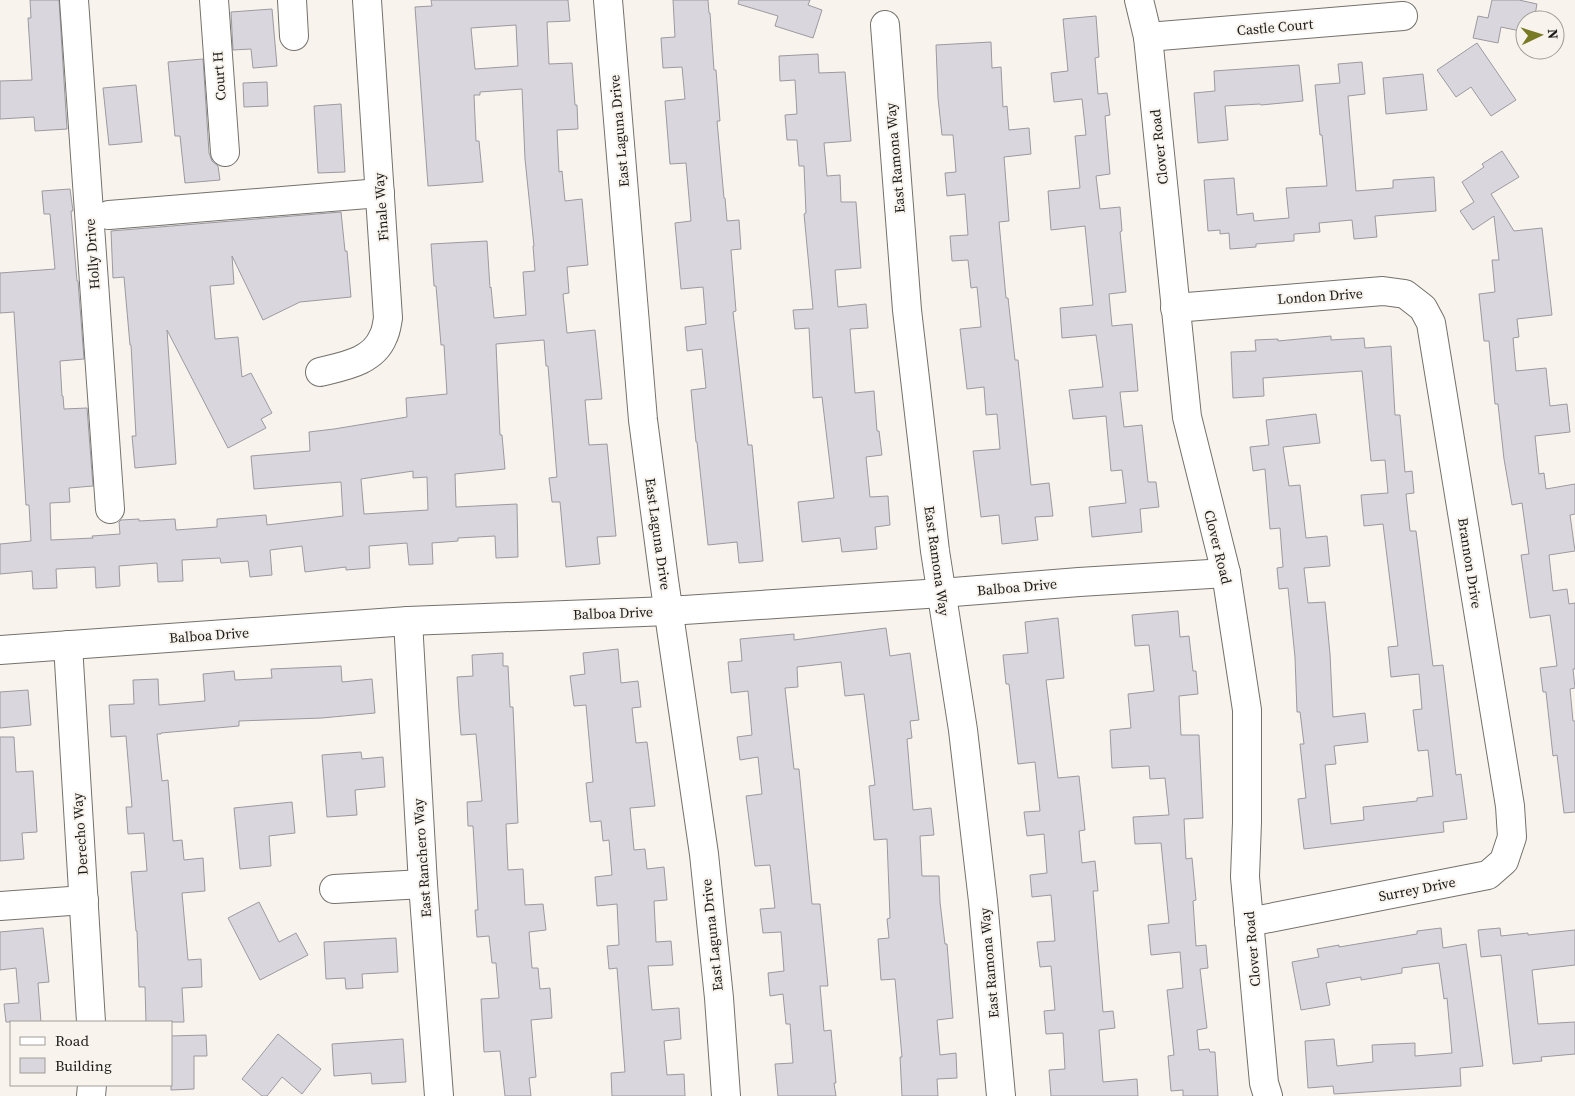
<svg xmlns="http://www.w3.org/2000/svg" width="1575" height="1096" font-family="'Source Serif 4',serif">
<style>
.building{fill:#d9d6de;stroke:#9c99a0;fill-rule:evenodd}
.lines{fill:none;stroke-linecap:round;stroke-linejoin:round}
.minor-casing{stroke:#74716b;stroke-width:30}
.minor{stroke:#fff;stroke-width:28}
.labels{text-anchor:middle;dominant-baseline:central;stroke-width:4;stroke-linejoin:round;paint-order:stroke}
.street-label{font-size:14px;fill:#1c1b19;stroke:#f8f4ed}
</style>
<rect width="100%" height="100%" fill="#f8f4ed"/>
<g class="building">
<polygon points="30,0 59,0 67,129 35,131 34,117 0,119 0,81 32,80 28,18 31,18"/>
<path d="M431 0H568L570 21 547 22 549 64 572 63 575 105H577L578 129 557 130 559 172 562 171 565 201 582 199 588 265 567 267 569 293 563 294 567 333 595 330 602 399 585 400 589 445 607 444 616 536 597 537 600 564 566 567 560 502H552L549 478 557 477 548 366H546L544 340 496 344 500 435H502L505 469 455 474 456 507 517 504 518 557 496 558 495 536 458 538V541L432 543 433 564 409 565 407 543 369 546 370 568 346 570V567L305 572 302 546 270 550 272 575 250 577 248 561 221 563 220 558 182 560 183 581 158 582 157 563 119 566 120 586 96 588 95 567 56 569 57 588 33 589 32 571 0 574V544L31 541 29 505H26L14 312 0 313V273L55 269 50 214H44L42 191 70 189 73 211H71L77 281H78L84 359 60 361 62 396H63L64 409 87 408 93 486 69 488 70 502 50 503 51 540 93 538 92 536 120 534 119 522 121 520 139 519V521L175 519 176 530 217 527V519L266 515 267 525 343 516 341 482 254 489 251 456 310 451 309 432 334 429 407 417 406 398 447 394 444 345H441L436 286H434L431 244 487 241 490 288 491 287 494 318 526 315 523 272 535 271 533 246H534L525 159 522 89 480 92V95H474L476 141H479L483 182 428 186 415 7 432 6ZM516 25 518 66 475 69 471 28ZM413 471V478L427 477 428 510 364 514 361 479Z"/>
<polygon points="673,0 708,0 709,13 710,13 714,70 716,70 720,121 717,121 724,198 725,198 727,221 739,220 741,249 731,250 736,311 733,312 748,445 752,445 763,561 739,563 737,542 708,545 697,442 696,442 691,390 706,388 702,349 687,351 685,327 706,324 703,287 681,289 675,223 691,221 686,163 670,164 665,101 685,99 682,67 663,68 661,38 675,37"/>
<polygon points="739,0 810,0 808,5 822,10 813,38 775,26 778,16 738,4"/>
<polygon points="1492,0 1519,0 1537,4 1534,20 1525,20 1525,32 1501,27 1498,43 1473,38 1478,16 1488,18"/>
<polygon points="272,9 277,66 253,68 251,49 233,50 231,12"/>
<polygon points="1096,16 1099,57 1095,58 1098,94 1107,93 1110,115 1105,116 1110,174 1096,176 1100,209 1120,207 1122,231 1120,232 1126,292 1109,294 1112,326 1132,324 1138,391 1120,392 1124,427 1142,425 1148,482 1156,482 1159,507 1140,509 1142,532 1092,537 1089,507 1126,503 1122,470 1111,471 1106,416 1073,419 1069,390 1103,387 1096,335 1062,338 1060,308 1093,305 1085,226 1051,230 1048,191 1080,188 1075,136 1086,135 1082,99 1054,102 1051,73 1068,71 1063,19"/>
<polygon points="991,42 992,68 1001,67 1003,107 1007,106 1009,130 1029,128 1031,154 1004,157 1009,221 999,222 1006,298 1008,298 1015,360 1018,360 1031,485 1049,483 1053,516 1035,517 1038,540 1002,544 999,515 981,517 973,451 1000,449 997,414 986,415 984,387 967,389 960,329 981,327 977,287 971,288 968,260 952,261 950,236 968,235 965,194 947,196 945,173 956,172 953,135 942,135 938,98 936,45"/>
<polygon points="1477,43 1516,100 1491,116 1471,87 1456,97 1437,70"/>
<polygon points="818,54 819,73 845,72 851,141 824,143 827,176 840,175 841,202 856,202 861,268 835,270 838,307 866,304 868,328 850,329 855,393 874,391 877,431 879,431 882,455 866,457 870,497 888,496 890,525 875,527 877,549 842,552 840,538 802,542 798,502 834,498 822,397 813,398 809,328 795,329 793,310 813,309 804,214 806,213 804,166 799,166 797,140 787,140 785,115 797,114 795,80 780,81 779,56"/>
<polygon points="203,59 209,153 212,161 218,166 220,180 185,183 180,136 175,136 168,62"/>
<polygon points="1362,62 1365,94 1348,96 1356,191 1393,188 1393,180 1434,177 1436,211 1375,216 1377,237 1354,239 1352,220 1319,223 1320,232 1294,234 1294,241 1256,244 1256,247 1230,249 1229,233 1220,234 1220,230 1208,231 1204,180 1234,178 1237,215 1253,213 1254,221 1289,218 1286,188 1327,186 1322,135 1320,135 1315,85 1340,83 1338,64"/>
<polygon points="1299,65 1303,101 1261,105 1260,104 1225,106 1228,140 1198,143 1194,93 1215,91 1214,71"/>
<polygon points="1423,74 1427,110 1386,114 1383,78"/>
<polygon points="267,82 268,106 244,107 243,83"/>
<polygon points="136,85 142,142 109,145 103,88"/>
<polygon points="341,104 345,172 318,173 314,106"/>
<polygon points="1502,151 1519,177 1491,194 1514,231 1542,228 1552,315 1517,319 1519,337 1513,338 1516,371 1546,368 1550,406 1567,404 1570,432 1535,436 1539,474 1544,473 1546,489 1575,484 1575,514 1570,515 1575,551 1549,555 1553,591 1567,589 1569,604 1575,603 1575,669 1573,669 1575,688 1570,689 1573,721 1575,721 1575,812 1564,813 1557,755 1553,756 1546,692 1543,692 1540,668 1557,666 1550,615 1530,618 1521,555 1529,554 1522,503 1512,505 1504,459 1498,404 1495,404 1489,341 1484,341 1479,294 1495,292 1492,260 1499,260 1494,216 1473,230 1460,211 1474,202 1462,182 1484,167 1482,164"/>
<polygon points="341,212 345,251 347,251 351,297 300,302 263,320 232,256 234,284 210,286 215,339 238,337 242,377 251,373 272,413 261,419 266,428 228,448 167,330 176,464 135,468 132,436 136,436 131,345 130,345 124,277 113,278 111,231"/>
<polygon points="1331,336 1331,340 1364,338 1365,348 1391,346 1395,415 1400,415 1405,472 1412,471 1414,493 1406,494 1410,531 1416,531 1433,666 1443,665 1456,775 1461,774 1467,819 1443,822 1444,832 1304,849 1298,799 1306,798 1300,744 1304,744 1300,712 1297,712 1295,657 1288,588 1279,589 1277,568 1283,567 1280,528 1270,529 1265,469 1253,471 1250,447 1269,445 1266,420 1316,414 1320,443 1283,447 1289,486 1300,485 1306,538 1327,536 1330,566 1304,568 1308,603 1325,602 1330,654 1333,717 1365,713 1368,742 1334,746 1336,764 1325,765 1331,824 1364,820 1363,807 1417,801 1417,798 1433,796 1428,750 1418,751 1413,710 1422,709 1419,674 1391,677 1388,647 1398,646 1383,524 1364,526 1361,495 1388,493 1385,460 1371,461 1362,371 1263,378 1264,396 1233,398 1231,352 1256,351 1255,340 1278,339 1278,341"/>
<polygon points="1178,611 1180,637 1189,636 1193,671 1196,671 1198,694 1179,696 1181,735 1199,735 1203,818 1184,819 1186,859 1192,858 1196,900 1193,901 1196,946 1206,945 1208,968 1200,969 1207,1028 1197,1030 1199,1050 1209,1049 1210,1052 1215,1052 1218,1096 1183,1096 1183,1090 1171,1091 1168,1056 1174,1055 1167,990 1183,988 1180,952 1151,955 1148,925 1169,923 1161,843 1135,844 1133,817 1169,815 1165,778 1150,779 1149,766 1112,768 1110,730 1131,728 1128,694 1154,691 1149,645 1135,646 1132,615"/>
<polygon points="1058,618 1064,678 1046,680 1058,778 1079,776 1085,830 1079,831 1082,863 1095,861 1098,891 1093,891 1103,1012 1113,1011 1115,1028 1099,1030 1103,1082 1137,1079 1138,1096 1051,1096 1049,1070 1065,1069 1063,1033 1046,1034 1044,1011 1055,1010 1051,966 1040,967 1037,942 1055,941 1051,895 1032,897 1030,875 1047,873 1044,834 1027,836 1024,812 1040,811 1035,762 1018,764 1009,684 1006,684 1003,655 1028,653 1025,622"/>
<polygon points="886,628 890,656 910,653 919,720 910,721 912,738 907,739 913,810 931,808 934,835 920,836 922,876 939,876 940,902 945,944 947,944 953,1018 937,1020 940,1055 956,1053 957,1078 937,1079 938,1096 902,1096 900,1057 902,1057 895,979 881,980 878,939 889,938 887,919 890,918 887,839 874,840 869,786 875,785 864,694 845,696 841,662 797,667 798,687 785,688 794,769 799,769 812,904 820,904 828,986 820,986 824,1031 831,1030 836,1083 834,1083 836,1096 778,1096 775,1064 793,1063 790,1024 786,1024 783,994 770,996 768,973 784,971 781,932 763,933 760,909 775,908 770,865 755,866 746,796 762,794 758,757 740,760 737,737 752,735 748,691 731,693 728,662 742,661 740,639 794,634 794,640"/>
<polygon points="618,649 621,683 638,681 641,707 632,708 636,743 647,742 655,806 630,808 634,850 645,849 647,869 664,867 667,900 654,901 656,942 671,941 673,965 648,966 652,1010 679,1008 681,1039 664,1041 667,1075 684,1074 685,1096 612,1096 611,1073 625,1072 617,968 609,969 607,946 619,945 617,904 597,906 595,877 612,875 609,840 603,841 601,821 590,822 586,783 593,782 586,705 574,706 570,676 585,674 583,653"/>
<polygon points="503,653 503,666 508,666 510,707 513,707 518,823 506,824 508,870 523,869 525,905 543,904 546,930 529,932 532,968 538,968 540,989 550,988 552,1018 531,1020 536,1077 529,1078 531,1096 505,1096 500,1051 484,1052 481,999 499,998 496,963 492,963 489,936 477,937 475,910 478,910 473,826 468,826 467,802 482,801 476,734 461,735 459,710 457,677 473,676 472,655"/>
<polygon points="341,666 342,682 372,679 375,713 322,718 239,721 239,726 161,733 161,734 157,734 162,781 168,780 173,841 182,840 184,860 203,858 205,891 182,893 188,960 201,959 202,987 182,988 184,1022 146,1022 145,987 139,987 137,931 136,931 131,872 147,871 144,833 128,834 126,807 132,807 126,736 111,737 109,705 134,704 133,680 158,679 159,705 205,701 203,674 234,671 235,680 272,678 271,669"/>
<polygon points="28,690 31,725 0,728 0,692"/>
<polygon points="0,737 14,737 16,772 33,771 37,832 22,833 24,859 0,861"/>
<polygon points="361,752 362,759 383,757 385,787 355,790 357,815 327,817 322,755"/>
<polygon points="292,802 295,833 269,836 271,866 240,869 234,808"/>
<polygon points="259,902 279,942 296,933 308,955 260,980 228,918"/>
<polygon points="43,928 49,982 38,983 41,1022 6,1022 4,1004 19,1003 16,968 0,970 0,932"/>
<polygon points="1441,928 1443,948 1466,944 1483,1066 1460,1068 1461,1086 1334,1094 1333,1086 1308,1088 1305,1041 1334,1039 1337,1066 1373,1062 1372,1045 1415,1043 1415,1056 1452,1053 1447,998 1444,999 1439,963 1402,968 1402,973 1361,980 1361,977 1326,983 1330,1005 1301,1010 1292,962 1319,957 1317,949 1339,945 1339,947 1417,934 1417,931"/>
<polygon points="1500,928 1501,936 1528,933 1528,935 1575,930 1575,965 1532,970 1538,1024 1575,1022 1575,1054 1541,1057 1542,1061 1513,1064 1501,955 1481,957 1478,930"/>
<polygon points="396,938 398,972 362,974 363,988 346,989 345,978 326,979 324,942"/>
<polygon points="278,1034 321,1069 302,1094 282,1077 267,1096 262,1096 242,1079"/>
<polygon points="206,1035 207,1056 194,1056 194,1089 171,1090 171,1036"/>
<polygon points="403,1039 406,1082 372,1084 371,1073 334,1076 332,1044"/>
</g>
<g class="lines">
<defs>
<g id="minor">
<polyline points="74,0 110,509"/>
<polyline points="214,0 225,152"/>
<polyline points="292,0 294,36"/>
<polyline points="608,0 643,420 664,580 704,854 719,998 726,1096"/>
<polyline points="1139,0 1148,37 1187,417 1226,573 1247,710 1247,822 1245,877 1264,1083 1268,1096"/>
<polyline points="885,25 907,310 935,551 963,730 983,901 1001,1096"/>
<polyline points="1148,37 1403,16"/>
<polyline points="109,215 380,193"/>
<polyline points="1175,308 1383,291 1405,294 1423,308 1431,323 1510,806 1512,837 1504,861 1488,875 1249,922"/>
<path d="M320 372C343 366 373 362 383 337 386 332 387 324 388 318L367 0"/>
<polyline points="408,621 423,884 439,1096"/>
<polyline points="68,645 91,1022"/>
<polyline points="0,650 408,621 669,611 941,593 1079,582 1226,573"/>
<polyline points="334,889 423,884"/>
<polyline points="0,906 84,900"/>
<polyline points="91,1096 92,1085"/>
</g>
</defs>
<use href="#minor" class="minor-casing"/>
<use href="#minor" class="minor"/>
</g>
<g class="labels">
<g class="street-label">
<text transform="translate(1275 27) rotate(-5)">Castle Court</text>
<text transform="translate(219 76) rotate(-94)">Court H</text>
<text transform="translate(619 131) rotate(-95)">East Laguna Drive</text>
<text transform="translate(1159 147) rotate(-96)">Clover Road</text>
<text transform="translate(895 158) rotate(-95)">East Ramona Way</text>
<text transform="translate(381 207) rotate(-94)">Finale Way</text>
<text transform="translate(92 254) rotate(-94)">Holly Drive</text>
<text transform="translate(1320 296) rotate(-4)">London Drive</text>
<text transform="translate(658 534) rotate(82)">East Laguna Drive</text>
<text transform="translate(1218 547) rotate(76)">Clover Road</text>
<text transform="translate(937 561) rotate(82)">East Ramona Way</text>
<text transform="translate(1470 563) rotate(81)">Brannon Drive</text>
<text transform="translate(1017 587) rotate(-5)">Balboa Drive</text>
<text transform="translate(613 613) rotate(-2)">Balboa Drive</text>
<text transform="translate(209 635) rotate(-4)">Balboa Drive</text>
<text transform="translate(80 834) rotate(-94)">Derecho Way</text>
<text transform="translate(422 858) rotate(-94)">East Ranchero Way</text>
<text transform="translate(1417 889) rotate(-11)">Surrey Drive</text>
<text transform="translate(712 935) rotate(-96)">East Laguna Drive</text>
<text transform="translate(1252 949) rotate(-95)">Clover Road</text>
<text transform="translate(989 963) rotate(-95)">East Ramona Way</text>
</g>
</g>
<rect x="10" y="1021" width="162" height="65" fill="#f8f4ed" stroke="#a09d98"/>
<rect x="20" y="1037" width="25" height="8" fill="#ffffff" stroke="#a09d98"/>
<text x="55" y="1046" font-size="15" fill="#1c1b19">Road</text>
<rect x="20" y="1058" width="25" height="15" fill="#d9d6de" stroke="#a09d98"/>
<text x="55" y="1071" font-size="15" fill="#1c1b19">Building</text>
<g transform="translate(1540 35) rotate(86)"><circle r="24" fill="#f8f4ed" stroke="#a09d98"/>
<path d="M0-4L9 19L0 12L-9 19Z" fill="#797b24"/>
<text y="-8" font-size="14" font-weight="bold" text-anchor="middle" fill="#1c1b19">N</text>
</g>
</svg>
